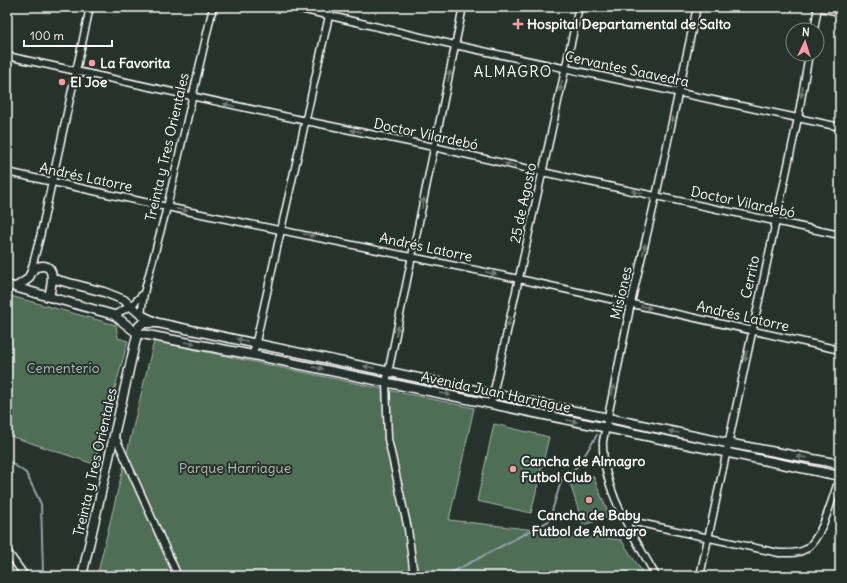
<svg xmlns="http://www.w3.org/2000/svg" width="847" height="583" font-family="Delius,sans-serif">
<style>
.green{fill:#506e56;stroke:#a8b6aa}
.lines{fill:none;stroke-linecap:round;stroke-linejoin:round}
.stream{stroke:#92a3a9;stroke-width:2}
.minor-casing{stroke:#fff;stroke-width:9}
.tertiary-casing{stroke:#fff;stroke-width:11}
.minor{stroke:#26332d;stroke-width:6}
.tertiary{stroke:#26332d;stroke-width:8}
.oneway{fill:#727a76}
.poi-dot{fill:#ff9aa2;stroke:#26332d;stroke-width:1.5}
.labels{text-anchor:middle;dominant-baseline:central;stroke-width:4;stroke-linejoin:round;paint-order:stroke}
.poi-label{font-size:14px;font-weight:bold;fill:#fff;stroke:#26332d;text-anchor:start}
.street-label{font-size:14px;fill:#fff;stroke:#26332d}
.park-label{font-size:14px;fill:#b0beb3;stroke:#26332d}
.neighbourhood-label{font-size:15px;letter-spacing:1px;fill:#fff;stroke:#26332d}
</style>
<rect width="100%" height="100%" fill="#26332d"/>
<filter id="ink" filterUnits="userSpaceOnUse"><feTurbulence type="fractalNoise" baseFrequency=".025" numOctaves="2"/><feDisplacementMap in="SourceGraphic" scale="8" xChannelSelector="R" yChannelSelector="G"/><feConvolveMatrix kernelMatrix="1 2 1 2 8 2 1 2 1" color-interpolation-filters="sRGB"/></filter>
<g filter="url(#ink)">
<g class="green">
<polygon points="7,295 116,325 118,338 128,341 94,464 7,435"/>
<polygon points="154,341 474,408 449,520 621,540 645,576 97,576"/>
<polygon points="494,424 549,437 531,513 477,501"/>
<polygon points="593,476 610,517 583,525 570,483"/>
</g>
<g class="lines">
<g class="stream">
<polyline points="7,460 26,473 41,504 43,571 64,576"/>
<polyline points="445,576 549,521 562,478 578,466 597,435"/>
</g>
<defs>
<g id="minor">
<polyline points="292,7 455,45 840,127"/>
<polyline points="815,7 840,12"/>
<polyline points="814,30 818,7"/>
<polyline points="7,56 306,121 434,147 542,172 840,235"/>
<polyline points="7,172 167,207 519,279 840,350"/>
<polyline points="31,271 40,237 90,7"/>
<polyline points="114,315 131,306 143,294"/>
<polyline points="141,315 144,293 167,207 213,7"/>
<polyline points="253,355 331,7"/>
<polyline points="491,404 579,7"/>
<polyline points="115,436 178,576"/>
<path d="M626 520 779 553C788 553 798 554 806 549 823 537 833 495 840 476"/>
<polyline points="7,551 25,576"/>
<polyline points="414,576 408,529 388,439 386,383 463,7"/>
<path d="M656 576C634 536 601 488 603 441L631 303 656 196 697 7"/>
<polyline points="700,576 798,118 809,54"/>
</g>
<g id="tertiary">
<polyline points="54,279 104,292 124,300 141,315 158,323 727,443 840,464"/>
<polyline points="7,285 114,315 137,333 253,355 840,476"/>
<path d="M16 287 28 279 34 268C58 259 52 284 49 297"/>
<polyline points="82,576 139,326 143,323 156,323"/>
</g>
</defs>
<use href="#minor" class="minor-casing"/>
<use href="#tertiary" class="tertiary-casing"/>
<use href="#minor" class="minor"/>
<use href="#tertiary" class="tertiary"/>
</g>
<defs><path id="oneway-solid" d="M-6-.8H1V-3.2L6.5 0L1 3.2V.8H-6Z"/></defs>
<g class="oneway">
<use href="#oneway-solid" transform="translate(449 76) rotate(-78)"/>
<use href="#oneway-solid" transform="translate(561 86) rotate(103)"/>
<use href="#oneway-solid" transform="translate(802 92) rotate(101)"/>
<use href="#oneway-solid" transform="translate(229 105) rotate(-168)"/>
<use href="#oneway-solid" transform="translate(672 122) rotate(-78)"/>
<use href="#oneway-solid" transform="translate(356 131) rotate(-169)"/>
<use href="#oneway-solid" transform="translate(510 165) rotate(-167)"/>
<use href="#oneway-solid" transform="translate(637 192) rotate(-168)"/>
<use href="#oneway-solid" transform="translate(423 203) rotate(-78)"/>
<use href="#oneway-solid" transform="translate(182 210) rotate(11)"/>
<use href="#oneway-solid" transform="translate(309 235) rotate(12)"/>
<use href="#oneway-solid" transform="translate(644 249) rotate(-77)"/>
<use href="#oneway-solid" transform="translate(491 273) rotate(12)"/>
<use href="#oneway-solid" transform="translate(646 307) rotate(13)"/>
<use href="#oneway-solid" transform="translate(509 322) rotate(102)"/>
<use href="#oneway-solid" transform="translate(397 331) rotate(-78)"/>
<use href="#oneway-solid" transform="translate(242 340) rotate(-167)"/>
<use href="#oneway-solid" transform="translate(190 343) rotate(11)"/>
<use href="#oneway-solid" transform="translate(746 356) rotate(102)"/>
<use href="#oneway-solid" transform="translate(369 367) rotate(-168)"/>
<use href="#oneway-solid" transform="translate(318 368) rotate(12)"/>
<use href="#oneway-solid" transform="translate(613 390) rotate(-79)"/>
<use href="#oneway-solid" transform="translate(445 394) rotate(11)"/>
<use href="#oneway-solid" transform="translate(572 421) rotate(12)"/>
<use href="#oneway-solid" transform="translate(674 432) rotate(-168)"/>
<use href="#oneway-solid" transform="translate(802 457) rotate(-169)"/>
</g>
</g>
<g class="poi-dot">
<path d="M516 18h4v4h4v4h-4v4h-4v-4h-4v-4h4z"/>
<circle cx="92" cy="63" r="4"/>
<circle cx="62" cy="82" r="4"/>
<circle cx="513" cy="469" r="4"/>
<circle cx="589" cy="500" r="4"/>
</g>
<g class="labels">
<g class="poi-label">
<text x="527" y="24">Hospital Departamental de Salto</text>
<text x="100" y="63">La Favorita</text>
<text x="70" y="82">El Joe</text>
<text x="521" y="461">Cancha de Almagro<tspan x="521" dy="16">Futbol Club</tspan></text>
<text x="589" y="515" text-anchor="middle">Cancha de Baby<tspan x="589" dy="16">Futbol de Almagro</tspan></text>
</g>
<g class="street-label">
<text transform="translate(627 69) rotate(12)">Cervantes Saavedra</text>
<text transform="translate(426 134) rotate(12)">Doctor Vilardebó</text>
<text transform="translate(167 147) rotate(-77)">Treinta y Tres Orientales</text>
<text transform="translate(86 177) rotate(12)">Andrés Latorre</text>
<text transform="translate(743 202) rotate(12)">Doctor Vilardebó</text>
<text transform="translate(523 203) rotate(-78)">25 de Agosto</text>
<text transform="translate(426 247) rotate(12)">Andrés Latorre</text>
<text transform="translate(750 277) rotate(-78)">Cerrito</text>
<text transform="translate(621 293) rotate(-77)">Misiones</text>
<text transform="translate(743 316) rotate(13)">Andrés Latorre</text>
<text transform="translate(496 392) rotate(12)">Avenida Juan Harriague</text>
<text transform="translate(95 462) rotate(-77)">Treinta y Tres Orientales</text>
</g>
<g class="park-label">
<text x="63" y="368">Cementerio</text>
<text x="235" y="468">Parque Harriague</text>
</g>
<g class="neighbourhood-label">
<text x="513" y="71">ALMAGRO</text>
</g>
</g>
<rect width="847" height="583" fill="none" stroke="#26332d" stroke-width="24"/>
<rect x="12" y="12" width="823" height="559" fill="none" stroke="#fff" stroke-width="1.5" filter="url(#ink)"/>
<g transform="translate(805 42) rotate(4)"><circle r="19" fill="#26332d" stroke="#7d8581"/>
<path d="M0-3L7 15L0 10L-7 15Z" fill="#ff9aa2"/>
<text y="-6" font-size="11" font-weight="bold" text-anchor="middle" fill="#ffffff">N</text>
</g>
<path d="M24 40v6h88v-6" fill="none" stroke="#ffffff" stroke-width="2"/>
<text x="30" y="40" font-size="12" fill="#ffffff" stroke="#26332d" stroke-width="3" paint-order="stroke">100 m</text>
</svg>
